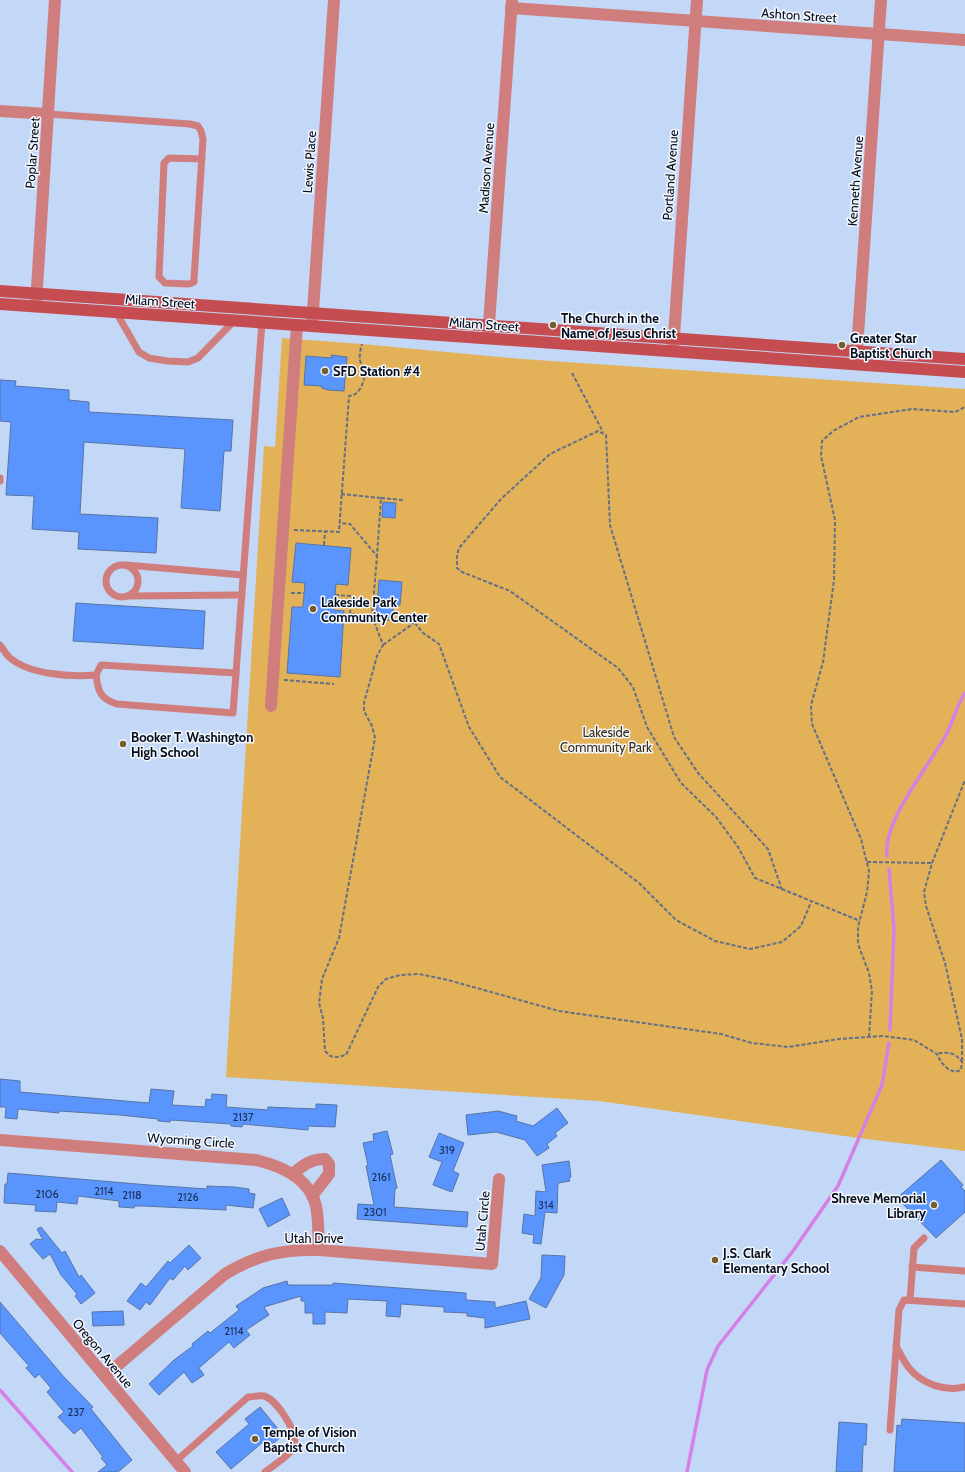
<svg xmlns="http://www.w3.org/2000/svg" width="965" height="1472" font-family="Cabin,sans-serif">
<style>
.green{fill:#e2b158}
.lines{fill:none;stroke-linecap:round;stroke-linejoin:round}
.stream{stroke:#d580e6;stroke-width:3.5}
.building{fill:#5a95fd;stroke:#5874a5}
.path{stroke:#627088;stroke-width:2;stroke-dasharray:4 2;stroke-linecap:butt}
.lane{stroke:#d07e7d;stroke-width:7}
.street{stroke:#d07e7d;stroke-width:12}
.secondary{stroke:#c54d52;stroke-width:12}
.poi-dot{fill:#775d2e;stroke:#f3f7fc;stroke-width:1.5}
.labels{text-anchor:middle;dominant-baseline:central;stroke-width:3;stroke-linejoin:round;paint-order:stroke}
.number-label{font-size:11px;fill:#192e55}
.street-label{font-size:13px;fill:#030b1d;stroke:#f3f7fc}
.poi-label{font-size:13px;font-weight:bold;fill:#030b1d;stroke:#f3f7fc;text-anchor:start}
.park-label{font-size:13px;fill:#382c16;stroke:#f3f7fc}
</style>
<rect width="100%" height="100%" fill="#c3d7f7"/>
<polygon class="green" points="282,338 362,344 522,359 965,389 965,1151 858,1138 599,1101 226,1077 264,446 275,447"/>
<g class="lines">
<g class="stream">
<path d="M887 856C883 820 929 766 946 735 953 722 956 707 965 693"/>
<polyline points="889,869 894,929 890,1030"/>
<polyline points="0,1390 72,1472"/>
<polyline points="687,1472 707,1370 718,1346 793,1251 838,1186 882,1085 889,1043"/>
</g>
</g>
<g class="building">
<polygon points="331,355 347,357 344,391 328,390 322,388 321,386 304,385 306,356 332,358"/>
<polygon points="0,380 16,381 15,386 69,390 69,400 89,402 89,412 233,420 231,451 224,451 220,511 181,508 185,449 84,442 80,514 158,518 156,553 78,549 79,532 32,529 34,496 6,495 11,422 0,421"/>
<polygon points="383,502 396,503 395,518 382,517"/>
<polygon points="296,543 351,548 348,585 336,584 334,610 344,611 340,677 287,673 292,607 303,607 305,583 292,582"/>
<polygon points="379,580 402,582 400,605 393,605 393,618 376,616"/>
<polygon points="76,603 205,611 203,649 73,641"/>
<polygon points="0,1079 20,1081 20,1092 149,1103 151,1089 174,1091 172,1105 205,1107 206,1099 211,1100 212,1094 227,1095 226,1107 268,1110 268,1107 316,1109 316,1104 337,1105 335,1127 308,1126 308,1130 243,1124 242,1127 231,1126 231,1124 171,1120 170,1122 158,1121 158,1119 120,1115 59,1111 59,1113 18,1109 17,1119 5,1118 6,1107 0,1107"/>
<polygon points="557,1108 568,1123 555,1133 557,1136 547,1144 549,1148 537,1156 525,1140 496,1132 468,1135 466,1115 498,1111 517,1116 516,1121 533,1126"/>
<polygon points="387,1131 393,1154 390,1155 397,1188 395,1189 394,1207 468,1212 467,1227 357,1219 358,1204 374,1205 366,1166 368,1165 363,1143 374,1141 373,1134"/>
<polygon points="439,1133 464,1143 453,1171 459,1174 452,1192 433,1185 442,1162 429,1157"/>
<polygon points="941,1160 963,1185 961,1187 965,1191 965,1212 936,1238 897,1198"/>
<polygon points="569,1161 571,1177 569,1178 570,1181 558,1183 557,1213 545,1212 541,1244 533,1243 534,1235 522,1233 524,1214 535,1216 536,1191 546,1192 542,1165"/>
<polygon points="8,1173 149,1185 207,1189 207,1186 234,1187 249,1189 249,1193 255,1194 253,1208 226,1205 226,1210 143,1206 134,1206 134,1208 119,1207 119,1201 78,1196 77,1204 57,1202 56,1212 35,1211 36,1205 4,1203 5,1184 7,1184"/>
<polygon points="282,1198 290,1215 268,1227 259,1209"/>
<polygon points="41,1227 62,1253 65,1251 79,1277 81,1275 95,1293 81,1304 75,1296 77,1294 61,1275 50,1254 43,1259 30,1244 36,1239 43,1240 37,1229"/>
<polygon points="189,1245 201,1258 188,1270 185,1266 173,1280 170,1278 150,1305 146,1302 140,1310 127,1301 141,1283 146,1287 168,1261 170,1263"/>
<polygon points="542,1255 565,1256 564,1275 546,1308 529,1299 541,1278"/>
<polygon points="287,1281 288,1285 333,1285 333,1283 466,1293 466,1300 495,1302 495,1308 526,1301 530,1319 485,1328 485,1318 467,1316 467,1313 444,1312 444,1307 401,1304 400,1317 386,1316 387,1301 348,1299 347,1313 325,1312 325,1324 313,1324 313,1313 305,1313 305,1301 301,1301 301,1296 264,1307 269,1315 246,1330 250,1335 234,1348 229,1342 199,1368 204,1375 192,1383 184,1372 159,1395 149,1384 174,1360 193,1346 192,1344 208,1331 210,1333 239,1310 236,1306 263,1288"/>
<polygon points="0,1302 64,1377 93,1407 91,1409 132,1460 118,1472 98,1472 107,1465 101,1458 103,1457 81,1428 74,1434 58,1417 64,1412 47,1392 51,1388 39,1374 35,1378 26,1368 29,1366 0,1333"/>
<polygon points="123,1311 124,1325 93,1326 92,1312"/>
<polygon points="260,1407 283,1435 268,1448 263,1442 231,1469 216,1452 249,1424 245,1419"/>
<polygon points="902,1419 965,1423 965,1472 894,1472 897,1425 901,1426"/>
<polygon points="839,1422 867,1424 866,1445 863,1445 862,1472 836,1472"/>
</g>
<g class="lines">
<g class="path">
<polyline points="572,373 603,432"/>
<polyline points="341,494 381,498 377,556"/>
<polyline points="381,498 403,500"/>
<path d="M294 530 339 532 349 396C361 395 366 379 364 368 363 365 360 363 360 360 359 355 361 348 362 344"/>
<polyline points="324,545 325,531"/>
<polyline points="291,593 304,593"/>
<polyline points="335,595 351,596 350,614 372,616 377,556 350,524 339,523"/>
<path d="M372 616 383 645 377 656 364 703V711L372 726 375 738 339 938 322 979 319 1003 323 1018 325 1051 330 1056 337 1057 346 1055 378 987 386 979 400 975 419 974 448 980 559 1011 721 1034 752 1043 788 1047 839 1039 882 1036 914 1040 937 1054 941 1062 948 1069 955 1072 961 1070 962 1062C956 1053 947 1051 937 1054"/>
<polyline points="373,618 415,623 423,633 439,644 469,727 500,777 639,883 676,920 715,941 750,949 782,942 801,926 811,902"/>
<polyline points="383,645 414,623"/>
<polyline points="284,680 334,684"/>
<polyline points="867,862 932,863"/>
<polyline points="782,890 768,849 698,773 674,737 610,525 606,435 598,431 550,454 501,499 459,548 457,555 457,568 462,572 510,591 618,668 633,687 647,727 681,783 716,817 738,847 755,878 860,921"/>
<polyline points="869,1037 872,991 869,973 858,944 858,927 867,892 869,871 861,839 812,724 811,705 823,662 834,580 835,520 821,456 822,441 833,431 859,417 912,409 955,412 965,407"/>
<polyline points="962,1061 962,1039 945,963 926,906 924,892 932,863 965,780"/>
</g>
<g class="lane">
<polyline points="48,114 190,124 198,126 201,131 203,139 194,279 194,282 189,284 165,283 159,277 164,163 169,158 202,159"/>
<polyline points="116,312 139,352 149,358 167,361 188,362 198,358 234,321"/>
<polyline points="0,481 0,478"/>
<circle cx="122" cy="581" r="16"/>
<polyline points="126,565 243,575"/>
<polyline points="128,596 242,595"/>
<path d="M0 645C3 649 6 654 9 657 29 675 71 677 96 675L101 665 236 673 262 322"/>
<path d="M96 675C98 691 100 699 117 704L233 713 236 673"/>
<polyline points="912,1267 965,1271"/>
<polyline points="910,1300 914,1248 924,1238"/>
<path d="M896 1346C900 1353 904 1362 909 1368 922 1384 945 1392 965 1387"/>
<polyline points="890,1430 899,1310 904,1300 965,1304"/>
<path d="M176 1461 248 1397C253 1397 259 1395 264 1396 276 1399 299 1433 294 1445 291 1456 273 1465 265 1472"/>
</g>
<g class="street">
<polyline points="511,8 965,40"/>
<polyline points="0,111 48,114"/>
<polyline points="36,304 55,0"/>
<polyline points="312,326 334,0"/>
<polyline points="488,338 512,0"/>
<polyline points="673,351 697,0"/>
<polyline points="856,364 881,0"/>
<polyline points="271,706 297,325"/>
<path d="M0 1140 256 1160C281 1166 310 1178 316 1206 319 1220 318 1236 319 1250"/>
<path d="M293 1174C303 1165 311 1159 325 1159L329 1164V1174L312 1196"/>
<polyline points="0,1251 185,1472"/>
<path d="M105 1376 225 1274C257 1255 282 1249 319 1250L492 1264 499 1179"/>
</g>
<g class="secondary">
<polyline points="0,291 965,359"/>
<polyline points="0,304 965,372"/>
</g>
</g>
<g class="poi-dot">
<circle cx="553" cy="325" r="4"/>
<circle cx="842" cy="345" r="4"/>
<circle cx="325" cy="371" r="4"/>
<circle cx="313" cy="609" r="4"/>
<circle cx="123" cy="744" r="4"/>
<circle cx="934" cy="1205" r="4"/>
<circle cx="715" cy="1260" r="4"/>
<circle cx="255" cy="1439" r="4"/>
</g>
<g class="labels">
<g class="number-label">
<text x="243" y="1117">2137</text>
<text x="447" y="1150">319</text>
<text x="381" y="1177">2161</text>
<text x="104" y="1191">2114</text>
<text x="47" y="1194">2106</text>
<text x="132" y="1195">2118</text>
<text x="188" y="1197">2126</text>
<text x="546" y="1205">314</text>
<text x="375" y="1212">2301</text>
<text x="234" y="1331">2114</text>
<text x="76" y="1412">237</text>
</g>
<g class="street-label">
<text transform="translate(799 15) rotate(4)">Ashton Street</text>
<text transform="translate(32 153) rotate(-86)">Poplar Street</text>
<text transform="translate(309 162) rotate(-86)">Lewis Place</text>
<text transform="translate(486 168) rotate(-86)">Madison Avenue</text>
<text transform="translate(670 175) rotate(-86)">Portland Avenue</text>
<text transform="translate(855 181) rotate(-86)">Kenneth Avenue</text>
<text transform="translate(160 301) rotate(4)">Milam Street</text>
<text transform="translate(484 324) rotate(4)">Milam Street</text>
<text transform="translate(191 1140) rotate(4)">Wyoming Circle</text>
<text transform="translate(482 1221) rotate(-85)">Utah Circle</text>
<text x="314" y="1238">Utah Drive</text>
<text transform="translate(103 1353) rotate(50)">Oregon Avenue</text>
</g>
<g class="poi-label">
<text x="561" y="318">The Church in the<tspan x="561" dy="15">Name of Jesus Christ</tspan></text>
<text x="850" y="338">Greater Star<tspan x="850" dy="15">Baptist Church</tspan></text>
<text x="333" y="371">SFD Station #4</text>
<text x="321" y="602">Lakeside Park<tspan x="321" dy="15">Community Center</tspan></text>
<text x="131" y="737">Booker T. Washington<tspan x="131" dy="15">High School</tspan></text>
<text x="926" y="1198" text-anchor="end">Shreve Memorial<tspan x="926" dy="15">Library</tspan></text>
<text x="723" y="1253">J.S. Clark<tspan x="723" dy="15">Elementary School</tspan></text>
<text x="263" y="1432">Temple of Vision<tspan x="263" dy="15">Baptist Church</tspan></text>
</g>
<g class="park-label">
<text x="606" y="732">Lakeside<tspan x="606" dy="15">Community Park</tspan></text>
</g>
</g>
</svg>
